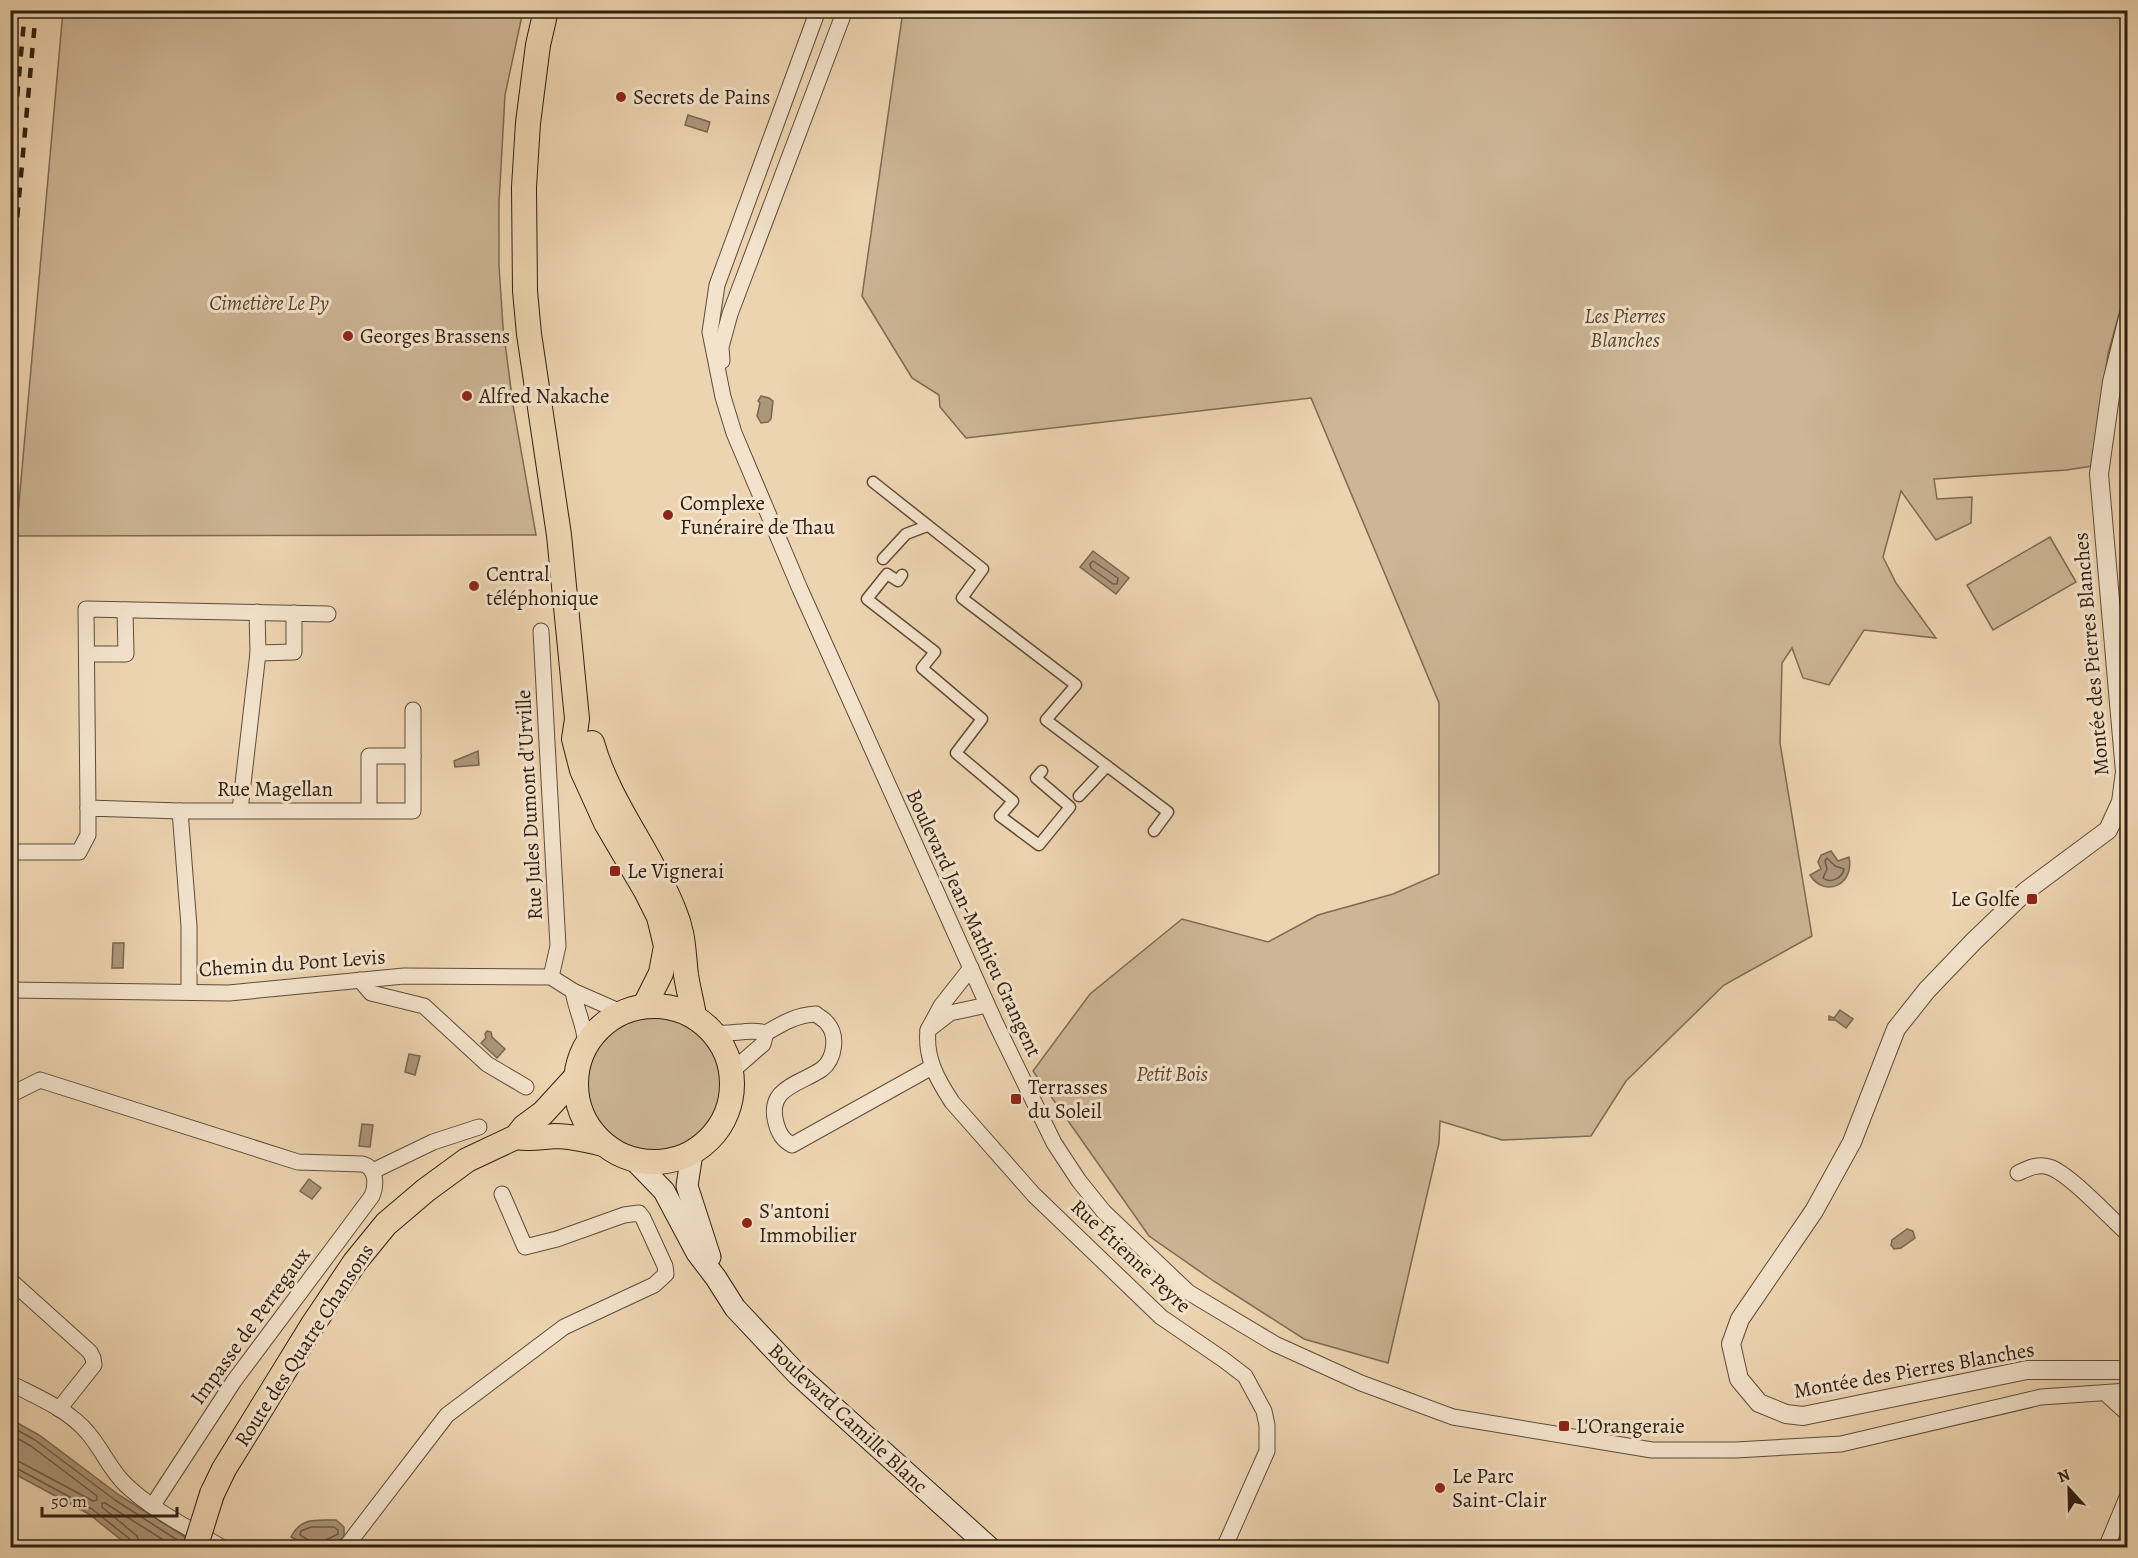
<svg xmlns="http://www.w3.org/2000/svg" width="2138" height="1558" font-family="Alegreya,serif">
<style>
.green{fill:#cdb595;stroke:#7e6a53;stroke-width:1.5}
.water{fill:#ac967a;stroke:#7a6650;stroke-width:1.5}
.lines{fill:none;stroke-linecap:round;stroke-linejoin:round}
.shore{stroke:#6e5a46;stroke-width:1.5}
.pedestrian-casing{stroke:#5e4c39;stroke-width:13}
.minor-casing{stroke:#5e4c39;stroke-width:17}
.tertiary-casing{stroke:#5e4c39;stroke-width:20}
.secondary-casing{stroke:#2f1f11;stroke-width:23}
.primary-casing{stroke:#2f1f11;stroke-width:26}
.pedestrian{stroke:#f3e3cc;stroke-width:10}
.minor{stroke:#f3e3cc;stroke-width:15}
.tertiary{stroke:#f3e3cc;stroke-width:18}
.secondary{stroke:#f3e3cc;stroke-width:21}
.primary{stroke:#edd4b0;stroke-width:24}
.rail{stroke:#2f1f11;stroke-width:4.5;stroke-dasharray:10 10;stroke-linecap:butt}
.primary-bridge-casing{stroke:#2f1f11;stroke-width:26;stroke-linecap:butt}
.primary-bridge{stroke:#edd4b0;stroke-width:24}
.poi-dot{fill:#8f2418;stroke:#f3e3cc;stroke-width:2}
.labels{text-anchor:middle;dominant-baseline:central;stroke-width:6;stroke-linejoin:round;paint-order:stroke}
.poi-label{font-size:21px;fill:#2f1f11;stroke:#f3e3cc;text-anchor:start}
.park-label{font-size:21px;font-style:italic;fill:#564432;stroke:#f3e3cc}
.street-label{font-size:21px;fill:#2f1f11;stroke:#f3e3cc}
</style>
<rect width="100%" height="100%" fill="#edd4b0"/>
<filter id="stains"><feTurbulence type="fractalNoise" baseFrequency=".00333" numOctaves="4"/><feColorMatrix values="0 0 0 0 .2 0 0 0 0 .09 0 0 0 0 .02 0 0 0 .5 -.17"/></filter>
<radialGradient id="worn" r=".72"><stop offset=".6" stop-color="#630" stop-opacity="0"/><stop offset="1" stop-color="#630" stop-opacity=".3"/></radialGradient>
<g class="green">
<polygon points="63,11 523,11 505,95 499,203 499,266 503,327 513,405 536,535 16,536"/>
<polygon points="903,11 2127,11 2127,285 2108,354 2092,466 2067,470 1934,479 1937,499 1972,497 1971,523 1936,540 1901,491 1883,557 1896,583 1936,638 1864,630 1829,685 1803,678 1792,648 1782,663 1780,743 1812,936 1724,985 1626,1081 1591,1136 1502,1140 1440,1121 1439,1143 1388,1363 1304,1339 1215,1282 1149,1236 1033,1071 1090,994 1182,919 1268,942 1318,915 1393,894 1439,874 1439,703 1311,398 966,438 940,407 939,395 912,378 862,296"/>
<polygon points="2050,537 2076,582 1993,630 1967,585"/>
<circle cx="654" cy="1084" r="67"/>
</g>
<g class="water">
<polygon points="688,115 710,122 707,132 685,125"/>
<polygon points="761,396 769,398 773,401 771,419 768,422 761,423 757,416 760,403 758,401"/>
<polygon points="1093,551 1129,578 1116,594 1080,567"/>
<polygon points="478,751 479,765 455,767 454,761"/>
<path d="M1831 851 1838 861 1849 857C1855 884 1825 899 1810 875L1821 869 1818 862 1821 855Z"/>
<polygon points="113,943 124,943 123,968 112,968"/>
<polygon points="1840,1010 1853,1019 1846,1028 1835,1020 1829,1020 1829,1016 1834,1018"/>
<polygon points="487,1031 491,1032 492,1037 505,1049 497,1058 481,1043 486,1038 485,1034"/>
<polygon points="409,1054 420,1056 415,1075 405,1072"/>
<polygon points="362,1124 373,1125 370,1147 359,1146"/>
<polygon points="309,1179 321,1188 312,1199 300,1191"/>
<polygon points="1907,1229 1913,1231 1915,1238 1901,1248 1894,1249 1891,1245 1892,1240"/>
<polygon points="10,1419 39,1435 119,1495 201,1547 130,1547 89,1514 11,1472"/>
<path d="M336 1520 344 1527V1538C323 1547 311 1548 291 1537 301 1517 316 1520 336 1520Z"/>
</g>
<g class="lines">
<g class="shore">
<polygon points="1093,561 1118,578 1117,584 1113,584 1091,568 1090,564"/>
<path d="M1827 858 1835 866 1844 869C1842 878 1831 884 1823 878L1827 869 1825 861Z"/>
<polyline points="10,1426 35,1440 115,1500 182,1543"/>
<polyline points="10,1434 31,1446 97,1496 97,1500 93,1501 18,1461 10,1459"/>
<polyline points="10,1467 16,1468 92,1509 131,1540 133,1548"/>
<polyline points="141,1548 137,1536 102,1507 102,1503 105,1503 176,1548"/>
<polyline points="312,1548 310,1541 300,1535 301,1531 311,1527 334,1527 338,1530 338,1534 324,1541 322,1548"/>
</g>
<defs>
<g id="pedestrian">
<polyline points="873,482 983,569 962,598 1076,685 1046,720 1168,812 1154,831"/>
<polyline points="883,559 906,534 927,526"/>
<polyline points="902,575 898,581 887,574 867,599 935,652 922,668 982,719 956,753 1013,801 1000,816 1039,845 1070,807 1036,778 1042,771"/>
<polyline points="1079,796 1107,766"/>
</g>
<g id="minor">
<polyline points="818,10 717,285 710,332 723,397 734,433 800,589 996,1024 1054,1143 1079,1181 1104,1212 1188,1292 1275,1344 1361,1383 1453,1417 1652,1450 1736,1450 1841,1444 2041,1397 2128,1391"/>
<polyline points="722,361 721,347 730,314 845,10"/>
<polyline points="541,631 558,946 551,977"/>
<polyline points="258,653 294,652 294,613"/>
<polyline points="88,654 126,654 125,610"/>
<polyline points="88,808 86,609 328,614"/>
<polyline points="240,810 258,653 257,612"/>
<polyline points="369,810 369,756 413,756"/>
<polyline points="180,811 189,926 189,992"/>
<polyline points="14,852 79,852 88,835 88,808 180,811 413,811 413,710"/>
<polyline points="971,968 941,1006 928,1030 950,1013 987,1005"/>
<polyline points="360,980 371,993 424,1006 487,1064 526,1087"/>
<polyline points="10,990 229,993 404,976 551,977 573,991"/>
<path d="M928 1030C925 1058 937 1079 952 1102L1034 1195 1161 1317 1224 1360 1245 1376 1264 1411 1267 1425V1451L1224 1548"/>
<path d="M715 1033C733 1035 749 1028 766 1033 783 1023 796 1015 816 1014 819 1017 824 1019 827 1023 838 1035 835 1059 822 1069 801 1084 766 1087 776 1123 779 1134 783 1140 792 1145L932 1067"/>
<path d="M586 1044C584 1023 576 1010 573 991L621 1012"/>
<polyline points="732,1071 763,1044 766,1033"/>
<path d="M10 1095 40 1080 298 1162 362 1164C376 1167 377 1184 372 1196L234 1381 153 1505"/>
<polyline points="373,1171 433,1142 479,1127"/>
<path d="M2018 1173C2027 1169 2038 1163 2049 1167 2069 1173 2110 1218 2128 1234"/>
<polyline points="10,1280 90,1352 93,1358 94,1365 59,1409"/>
<path d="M10 1383C37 1397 68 1409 88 1433 102 1449 110 1470 126 1485 153 1511 191 1529 223 1548"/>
<polyline points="2105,1393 2128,1414"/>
<polyline points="345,1548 447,1415 564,1327 654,1285 666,1274 665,1266 643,1218 639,1213 624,1215 557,1239 525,1247 502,1194"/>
<polyline points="2106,1548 2128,1495"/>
</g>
<polyline id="tertiary" points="2128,318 2112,382 2099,474 2125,772 2121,802 2108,830 2026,891 1974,941 1927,990 1896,1029 1852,1142 1814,1211 1740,1319 1731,1344 1739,1379 1759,1403 1786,1414 1803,1416 2027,1370 2128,1370"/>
<g id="secondary">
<polyline points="692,1153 687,1186 710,1257"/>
<polyline points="634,1160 664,1191 697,1253 716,1278 735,1308 797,1374 990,1548"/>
</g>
<g id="primary">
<polyline points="546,10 538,45 528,123 524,187 525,291 529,334 559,535 577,719 574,739 582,770 606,823 646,891 659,917 666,946 661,973 645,1005"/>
<path d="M592 743C609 803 650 851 673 908 684 933 683 949 686 975 688 989 692 1002 694 1016"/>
<circle cx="654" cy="1084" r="78"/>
<path d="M516 1137C530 1140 541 1137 555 1136 571 1136 587 1140 603 1144"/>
<polyline points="212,1494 224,1469 312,1326 355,1262 386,1224 426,1190 467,1160 516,1137 524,1127 543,1113 575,1078"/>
</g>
</defs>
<use href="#pedestrian" class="pedestrian-casing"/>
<use href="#minor" class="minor-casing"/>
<use href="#tertiary" class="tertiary-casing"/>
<use href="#secondary" class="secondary-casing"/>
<use href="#primary" class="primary-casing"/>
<use href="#pedestrian" class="pedestrian"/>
<use href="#minor" class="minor"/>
<use href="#tertiary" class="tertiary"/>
<use href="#secondary" class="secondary"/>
<use href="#primary" class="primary"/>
<g class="rail">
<polyline points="10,176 25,10"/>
<polyline points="10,297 36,10"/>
</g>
<defs>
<polyline id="primary-bridge" points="195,1548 212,1494"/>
</defs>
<use href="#primary-bridge" class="primary-bridge-casing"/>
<use href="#primary-bridge" class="primary-bridge"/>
</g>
<g class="poi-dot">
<circle cx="621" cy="97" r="6"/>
<circle cx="348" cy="336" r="6"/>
<circle cx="467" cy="396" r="6"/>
<circle cx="668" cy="515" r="6"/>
<circle cx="474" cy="586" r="6"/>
<rect x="609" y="865" width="12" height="12" rx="3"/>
<rect x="2026" y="893" width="12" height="12" rx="3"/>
<rect x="1010" y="1093" width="12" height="12" rx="3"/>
<circle cx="747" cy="1223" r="6"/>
<rect x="1558" y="1420" width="12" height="12" rx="3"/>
<circle cx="1440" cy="1488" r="6"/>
</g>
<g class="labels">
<g class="poi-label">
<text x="633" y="97">Secrets de Pains</text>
<text x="360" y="336">Georges Brassens</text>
<text x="479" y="396">Alfred Nakache</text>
<text x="680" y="503">Complexe<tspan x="680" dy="24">Funéraire de Thau</tspan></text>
<text x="486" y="574">Central<tspan x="486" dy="24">téléphonique</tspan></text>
<text x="627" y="871">Le Vignerai</text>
<text x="2020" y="899" text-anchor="end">Le Golfe</text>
<text x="1028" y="1087">Terrasses<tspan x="1028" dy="24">du Soleil</tspan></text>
<text x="759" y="1211">S'antoni<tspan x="759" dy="24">Immobilier</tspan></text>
<text x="1576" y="1426">L'Orangeraie</text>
<text x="1452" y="1476">Le Parc<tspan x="1452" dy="24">Saint-Clair</tspan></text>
</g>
<g class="park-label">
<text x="269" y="303">Cimetière Le Py</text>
<text x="1625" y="316">Les Pierres<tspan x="1625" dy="24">Blanches</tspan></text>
<text x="1172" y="1074">Petit Bois</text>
</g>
<g class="street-label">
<text transform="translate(2091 654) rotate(-95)">Montée des Pierres Blanches</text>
<text x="275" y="789">Rue Magellan</text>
<text transform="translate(529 805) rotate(-93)">Rue Jules Dumont d'Urville</text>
<text transform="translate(974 923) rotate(65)">Boulevard Jean-Mathieu Grangent</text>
<text transform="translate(292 963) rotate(-4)">Chemin du Pont Levis</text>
<text transform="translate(1131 1256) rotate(43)">Rue Étienne Peyre</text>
<text transform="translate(250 1326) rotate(-54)">Impasse de Perregaux</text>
<text transform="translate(304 1345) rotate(-57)">Route des Quatre Chansons</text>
<text transform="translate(1914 1370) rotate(-10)">Montée des Pierres Blanches</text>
<text transform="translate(848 1418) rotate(43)">Boulevard Camille Blanc</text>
</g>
</g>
<rect width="2138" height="1558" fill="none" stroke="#edd4b0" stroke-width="36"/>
<rect x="12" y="12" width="2114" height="1534" fill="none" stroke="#2f1f11" stroke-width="3"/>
<rect x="18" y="18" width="2102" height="1522" fill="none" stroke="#2f1f11" stroke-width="1.5"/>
<g transform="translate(2069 1489) rotate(338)" stroke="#f3e3cc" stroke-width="4.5" paint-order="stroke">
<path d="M0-4.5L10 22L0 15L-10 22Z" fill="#2f1f11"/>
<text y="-9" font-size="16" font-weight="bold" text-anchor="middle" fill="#2f1f11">N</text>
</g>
<path d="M42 1507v9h135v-9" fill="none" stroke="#2f1f11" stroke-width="3"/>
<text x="51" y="1507" font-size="18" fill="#2f1f11" stroke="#f3e3cc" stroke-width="4.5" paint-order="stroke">50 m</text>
<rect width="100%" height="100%" filter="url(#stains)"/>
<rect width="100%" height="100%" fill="url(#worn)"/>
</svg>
